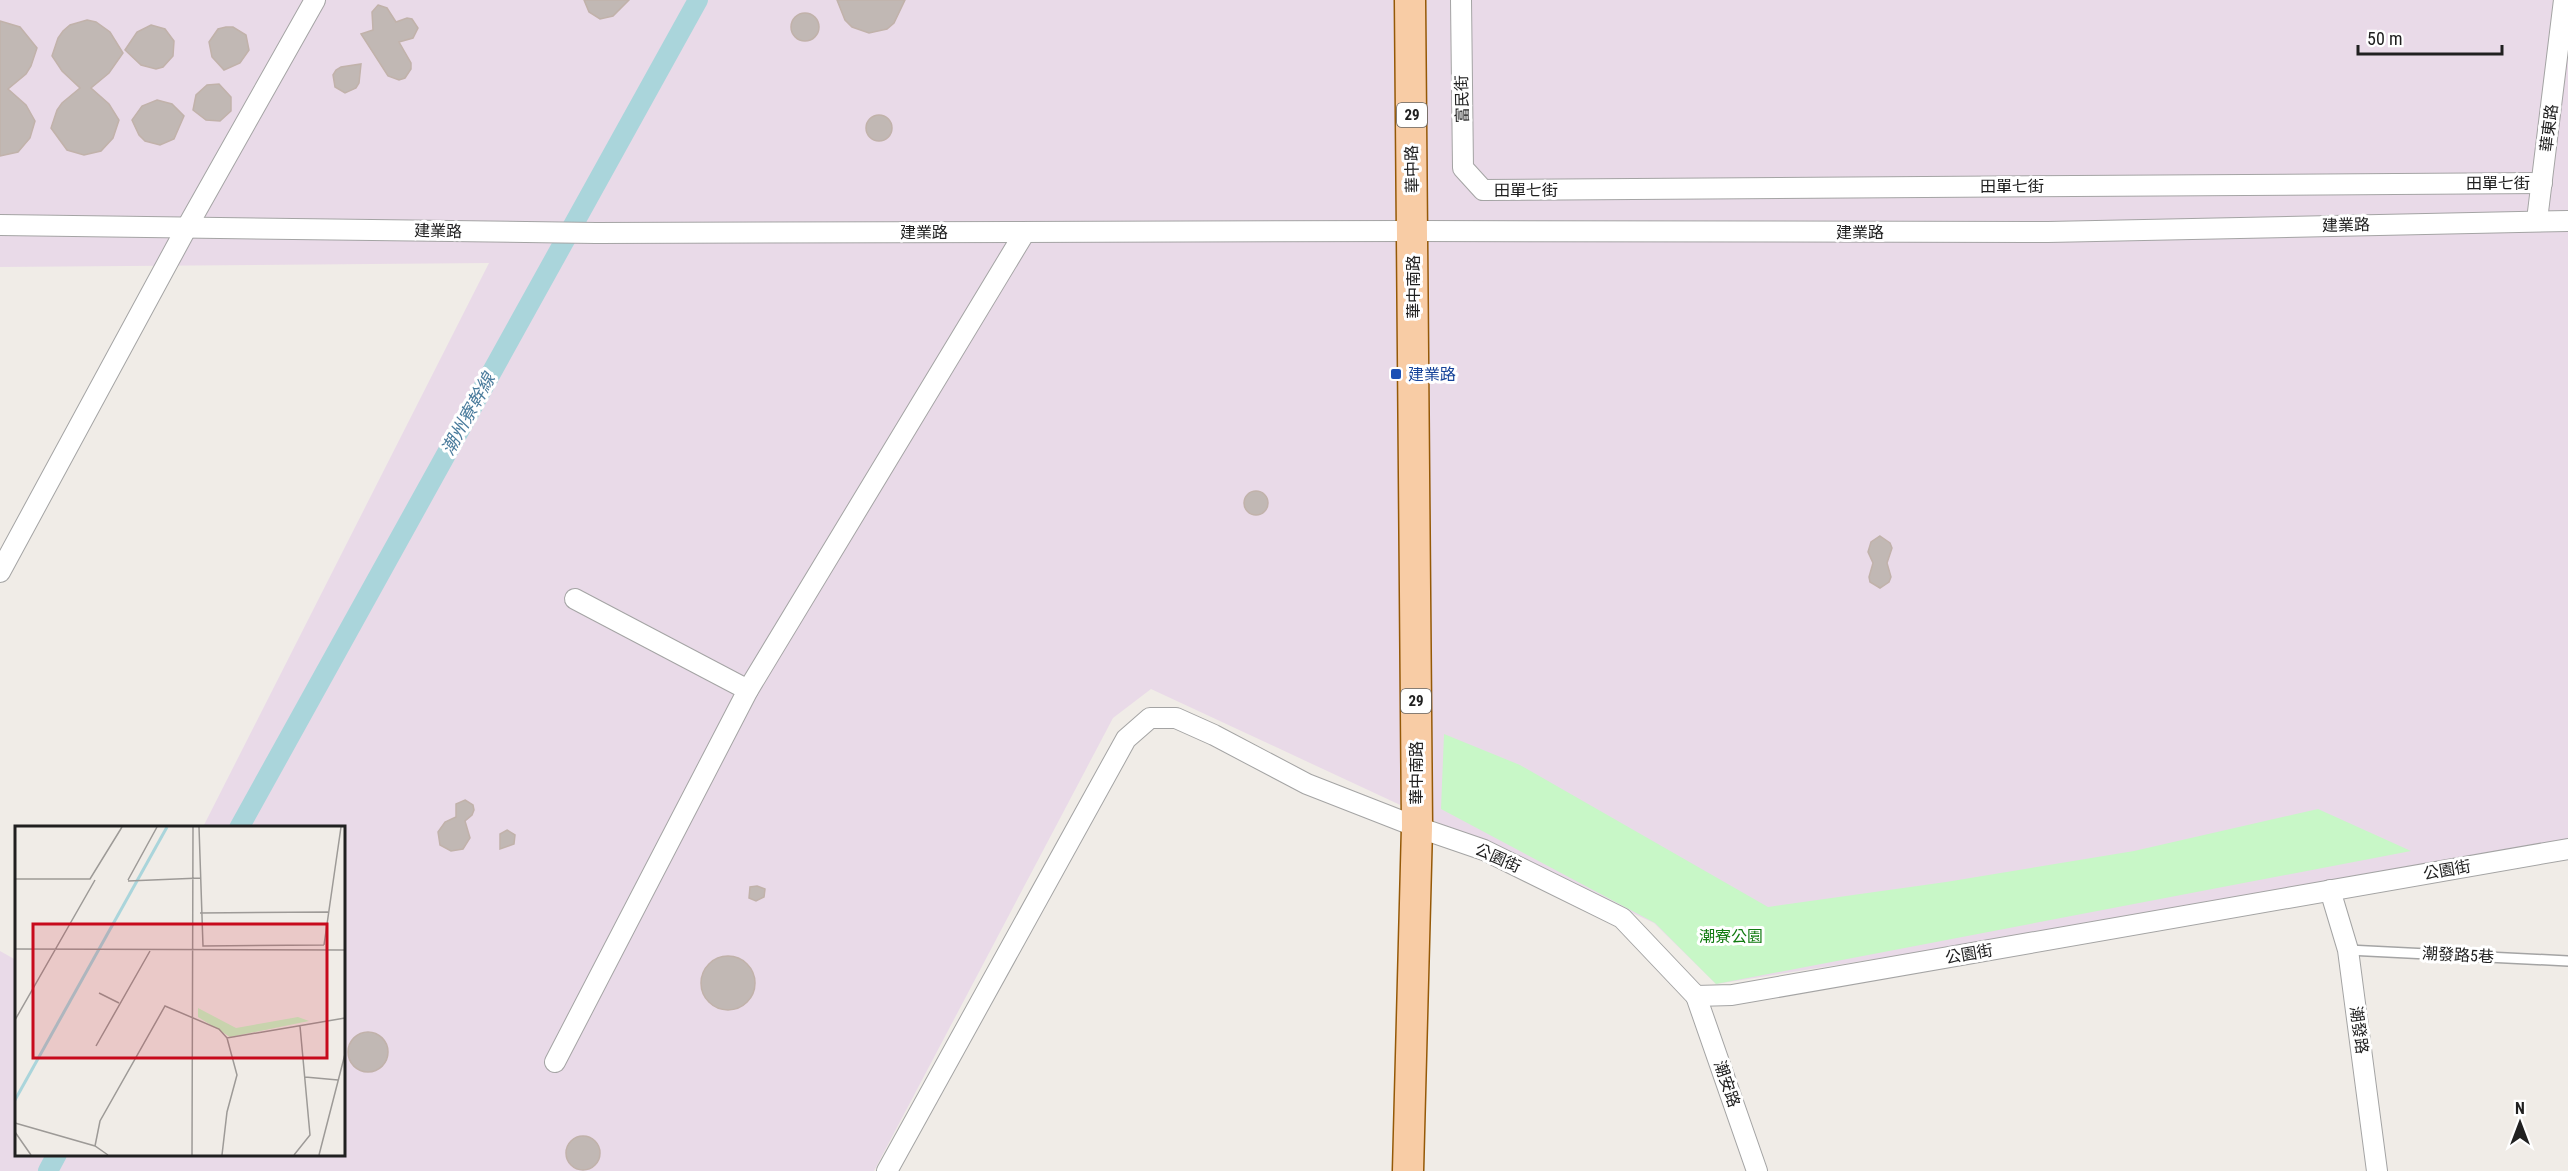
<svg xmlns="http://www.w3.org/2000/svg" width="2568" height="1171" font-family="'Roboto Condensed','Noto Sans TC',sans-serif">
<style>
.industrial{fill:#e9dae8}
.park{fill:#c8f7c7}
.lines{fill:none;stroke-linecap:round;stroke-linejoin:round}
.canal{stroke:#aad5db;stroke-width:20}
.building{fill:#c1b8b4;stroke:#c1b2aa;stroke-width:1.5}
.service-casing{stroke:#a4a4a4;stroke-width:12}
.minor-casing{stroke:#a4a4a4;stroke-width:22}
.primary-casing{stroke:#955907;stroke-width:33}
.service{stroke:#fff;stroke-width:9}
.minor{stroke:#fff;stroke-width:20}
.primary{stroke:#f8cca5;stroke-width:30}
.transit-dot{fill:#1a4fb4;stroke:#fff;stroke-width:2}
.labels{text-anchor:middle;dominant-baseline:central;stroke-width:6;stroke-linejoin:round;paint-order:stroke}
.shield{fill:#fff;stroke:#636363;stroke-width:1.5}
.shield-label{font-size:15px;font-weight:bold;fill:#202020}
.street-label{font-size:16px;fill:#202020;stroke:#fff}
.transit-label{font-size:16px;fill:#164399;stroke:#fff;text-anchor:start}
.park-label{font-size:16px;fill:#127b11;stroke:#fff}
.water-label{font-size:18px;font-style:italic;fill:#4a7b9c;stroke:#fff}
.inset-river{fill:none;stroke:#aad5db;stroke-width:3}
.inset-road{fill:none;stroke:#9d9a97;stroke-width:1.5}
.view{fill:#c70a1c;fill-opacity:0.15;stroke:#c70a1c;stroke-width:3}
.inset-edge{fill:none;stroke:#202020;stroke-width:3}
</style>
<rect width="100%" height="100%" fill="#f0ece7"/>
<polygon class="industrial" points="0,0 2568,0 2568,850 1716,984 1654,923 1151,689 1113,718 874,1171 0,1171 0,951 16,960 16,1154 344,1154 344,828 203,827 489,263 0,267"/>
<polygon class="park" points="1444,734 1520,765 1768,907 1946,882 2134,851 2318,809 2411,851 1716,984 1655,923 1441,809"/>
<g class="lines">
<g class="canal">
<polyline points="239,828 698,0"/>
<polyline points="48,1171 57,1154"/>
</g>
</g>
<g class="building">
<polygon points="584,0 629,0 613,16 600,19 589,12"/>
<polygon points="837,0 905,0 894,23 887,29 869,33 852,27 845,20"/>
<polygon points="378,5 387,8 396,22 407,18 412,19 418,28 413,38 399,42 411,63 411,69 405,78 399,80 388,76 361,34 373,30 372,12"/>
<circle cx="805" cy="27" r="14"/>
<polygon points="87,20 96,22 110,32 123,53 109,73 91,88 109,104 119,120 113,138 101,151 84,155 67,150 51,128 57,110 62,103 80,88 62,71 52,56 58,38 63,31 70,25"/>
<polygon points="0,21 20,27 37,48 31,66 26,74 8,89 26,105 35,121 30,138 18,152 0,156"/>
<polygon points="151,25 165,29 174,41 173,56 163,67 156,69 141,65 125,50 137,32"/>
<polygon points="226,27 233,27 246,35 249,50 240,63 224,70 212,57 209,42 218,29"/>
<polygon points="361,64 359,83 356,88 345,93 335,87 333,75 336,70 341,67"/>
<polygon points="219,84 231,97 231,111 220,121 206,120 193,110 196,95 207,85"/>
<polygon points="157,100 172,104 184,116 174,139 160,145 145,141 139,135 132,120 142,106"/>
<circle cx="879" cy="128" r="13"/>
<circle cx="1256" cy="503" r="12"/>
<polygon points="1880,536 1890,543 1892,548 1887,563 1891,577 1889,582 1880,588 1870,582 1869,577 1873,563 1868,552 1871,542"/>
<polygon points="465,800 473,805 474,810 472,815 465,821 470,838 463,849 451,851 440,845 438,832 445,822 456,817 456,804"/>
<polygon points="507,830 515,835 514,844 500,849 500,834"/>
<polygon points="757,886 765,889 764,897 756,901 749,898 750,887"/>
<circle cx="728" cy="983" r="27"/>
<circle cx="368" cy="1052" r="20"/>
<circle cx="583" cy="1153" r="17"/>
</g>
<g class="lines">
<defs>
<polyline id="service" points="2348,950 2568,961"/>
<g id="minor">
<polyline points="1461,0 1463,168 1483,190 2542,183"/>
<polyline points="2537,220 2564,0"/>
<polyline points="0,225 596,233 1413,231 2048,232 2568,221"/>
<polyline points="0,572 187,227 315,0"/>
<polyline points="575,599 748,690"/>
<polyline points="2330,890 2348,950 2377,1171"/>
<polyline points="1696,996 1757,1171"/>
<polyline points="555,1062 748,690 1025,232"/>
<polyline points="887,1171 1126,739 1150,718 1176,718 1214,735 1307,784 1417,827 1484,850 1622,918 1696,996 1732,995 2568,849"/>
</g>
<polyline id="primary" points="1408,1171 1417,827 1410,0"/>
</defs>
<use href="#service" class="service-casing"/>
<use href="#minor" class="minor-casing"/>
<use href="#primary" class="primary-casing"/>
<use href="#service" class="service"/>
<use href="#minor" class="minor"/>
<use href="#primary" class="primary"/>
</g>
<rect class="transit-dot" x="1390" y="368" width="12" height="12" rx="3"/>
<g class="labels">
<g class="shield">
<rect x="1397" y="103" width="30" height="24" rx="4.5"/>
<rect x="1401" y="689" width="30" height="24" rx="4.5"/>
</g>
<g class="shield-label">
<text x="1412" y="115">29</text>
<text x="1416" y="701">29</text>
</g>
<g class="street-label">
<text transform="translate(1462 99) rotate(-91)">富民街</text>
<text transform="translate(2549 128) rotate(-83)">華東路</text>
<text transform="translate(1412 169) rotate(-91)">華中路</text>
<text x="2498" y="183">田單七街</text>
<text x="2012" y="186">田單七街</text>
<text x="1526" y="190">田單七街</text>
<text transform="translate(2346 225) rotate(-1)">建業路</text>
<text transform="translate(438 231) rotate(1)">建業路</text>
<text x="924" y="232">建業路</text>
<text x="1860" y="232">建業路</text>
<text transform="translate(1413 287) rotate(-90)">華中南路</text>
<text transform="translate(1416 773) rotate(-90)">華中南路</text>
<text transform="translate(1498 858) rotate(24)">公園街</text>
<text transform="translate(2447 870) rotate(-10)">公園街</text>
<text transform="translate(1969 954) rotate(-10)">公園街</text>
<text transform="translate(2458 955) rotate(3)">潮發路5巷</text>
<text transform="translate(2359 1030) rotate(82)">潮發路</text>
<text transform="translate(1727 1084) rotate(71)">潮安路</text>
</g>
<g class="transit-label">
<text x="1408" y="374">建業路</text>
</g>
<g class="park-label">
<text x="1731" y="936">潮寮公園</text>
</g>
<g class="water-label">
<text transform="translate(468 414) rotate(-61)">潮州寮幹線</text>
</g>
</g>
<g transform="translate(15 826)">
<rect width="330" height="330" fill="#f0ece7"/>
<path d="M183 182 221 202 283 191 294 195 215 211 183 191Z" fill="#c8f7c7"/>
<path class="inset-river" d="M0 274 152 1"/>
<path class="inset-road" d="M184 1 188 120 309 119M0 53H75L107 1M113 54 142 1M113 55 185 52M185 87 313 86M309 119 326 1M0 123 330 124M84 167 104 177M0 194 80 54M81 220 135 125M290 251 323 254M0 297 80 320 93 329M0 306 16 329M80 320 85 295 150 180 204 203 212 212 330 192M177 329 178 1M207 329 212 286 222 249 212 212M279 329 295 309 285 200M304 329 330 228"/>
<path class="view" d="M18 98H312V232H18Z"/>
<rect width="330" height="330" class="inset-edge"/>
</g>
<g transform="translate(2520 1123)" stroke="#ffffff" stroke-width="4.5" paint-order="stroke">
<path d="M0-4.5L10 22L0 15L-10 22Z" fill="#202020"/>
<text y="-9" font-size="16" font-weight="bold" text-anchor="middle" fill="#202020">N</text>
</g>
<path d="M2358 45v9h144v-9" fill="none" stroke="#202020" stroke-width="3"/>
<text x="2367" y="45" font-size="18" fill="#202020" stroke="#ffffff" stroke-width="4.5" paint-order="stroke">50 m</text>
</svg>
